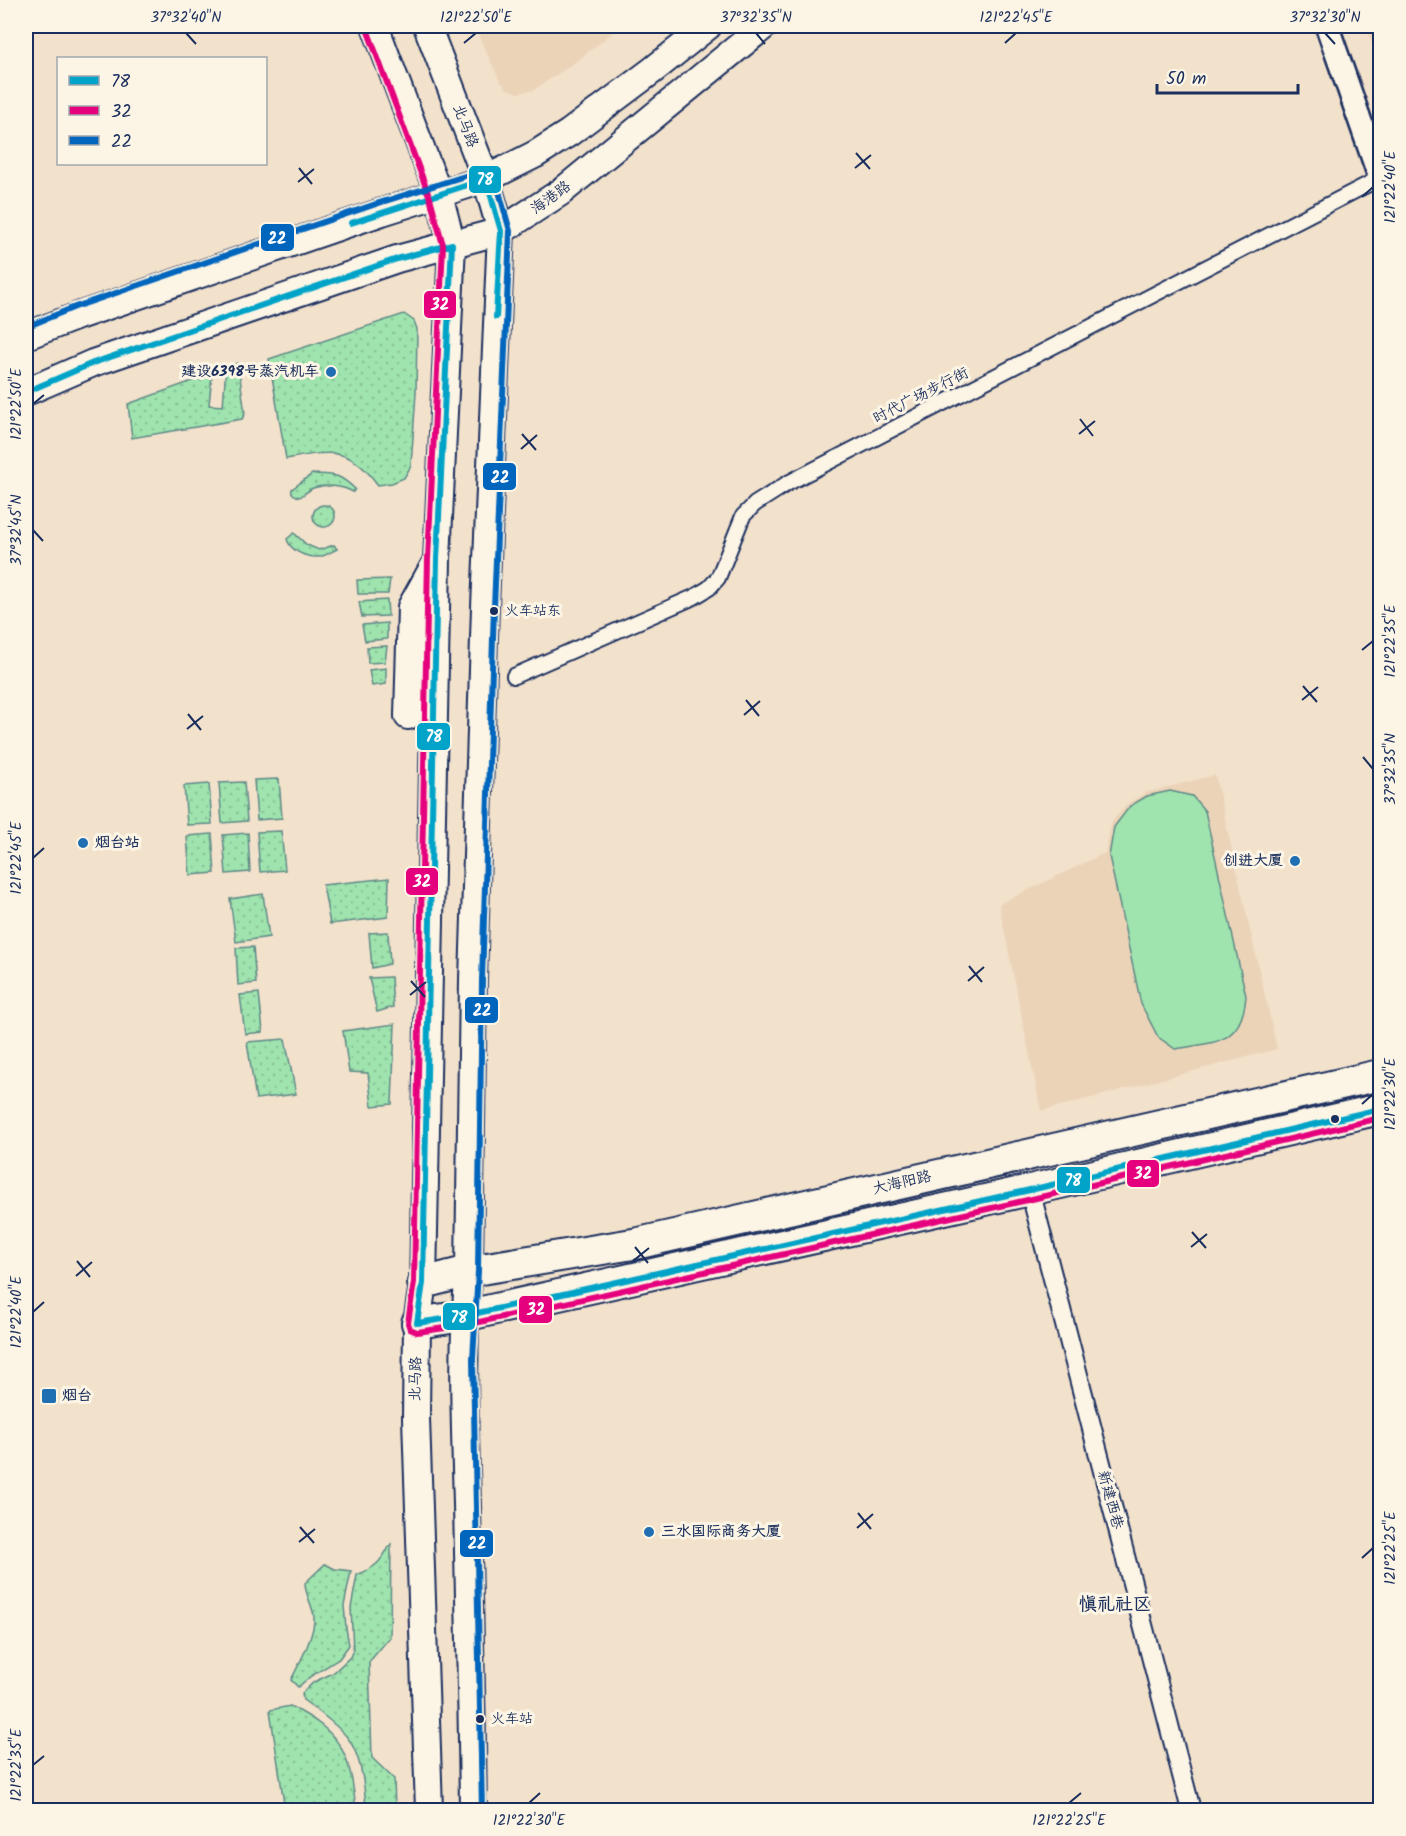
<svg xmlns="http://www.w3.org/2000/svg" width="1406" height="1836" font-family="Kalam,'LXGW WenKai TC',sans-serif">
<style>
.built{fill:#ebd3b8}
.grass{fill:url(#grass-dots);stroke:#5d8986;stroke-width:1.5}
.green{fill:#9fe3ae;stroke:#5d8986;stroke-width:1.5}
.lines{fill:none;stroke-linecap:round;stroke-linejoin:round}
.pedestrian-casing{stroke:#1b2f5e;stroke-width:18}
.minor-casing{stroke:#1b2f5e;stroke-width:22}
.tertiary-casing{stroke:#1b2f5e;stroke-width:27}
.secondary-casing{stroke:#1b2f5e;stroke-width:30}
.trunk-casing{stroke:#1b2f5e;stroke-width:34}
.pedestrian{stroke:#fcf5e5;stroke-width:14}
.minor{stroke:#fcf5e5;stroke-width:18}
.tertiary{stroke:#fcf5e5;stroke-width:22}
.secondary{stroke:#fcf5e5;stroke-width:26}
.trunk{stroke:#fcf5e5;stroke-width:30}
.bus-1-casing{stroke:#fcf5e5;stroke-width:10}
.bus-2-casing{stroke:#fcf5e5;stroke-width:10}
.bus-3-casing{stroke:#fcf5e5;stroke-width:10}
.bus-1{stroke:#01a3c8;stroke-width:6}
.bus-2{stroke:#e5007d;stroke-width:6}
.bus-3{stroke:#0065bd;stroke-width:6}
.ticks{fill:none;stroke:#1b2f5e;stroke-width:2}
.poi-dot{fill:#1f6fb2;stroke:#fcf5e5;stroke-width:2}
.bus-dot{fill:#1b2f5e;stroke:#fcf5e5;stroke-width:2}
.labels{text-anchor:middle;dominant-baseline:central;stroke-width:6;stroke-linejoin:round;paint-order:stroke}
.bus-label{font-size:14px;fill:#1b2f5e;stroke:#fcf5e5;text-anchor:start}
.street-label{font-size:15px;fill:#1b2f5e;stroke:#fcf5e5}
.poi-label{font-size:15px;font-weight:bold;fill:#1b2f5e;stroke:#fcf5e5;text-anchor:start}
.quarter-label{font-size:18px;font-weight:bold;fill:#1b2f5e;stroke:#fcf5e5}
.line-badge{stroke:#fcf5e5;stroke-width:2}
.badge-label{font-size:16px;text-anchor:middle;font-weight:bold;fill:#fff}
.neatline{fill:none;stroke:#1b2f5e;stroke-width:2}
.ticks-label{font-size:15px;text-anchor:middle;fill:#1b2f5e}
</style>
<defs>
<pattern id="grass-dots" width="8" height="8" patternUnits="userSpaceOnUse" patternTransform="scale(1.5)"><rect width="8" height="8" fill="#9fe3ae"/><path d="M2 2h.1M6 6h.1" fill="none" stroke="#88c398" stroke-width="1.8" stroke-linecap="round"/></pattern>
</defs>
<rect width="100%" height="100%" fill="#f2e1cb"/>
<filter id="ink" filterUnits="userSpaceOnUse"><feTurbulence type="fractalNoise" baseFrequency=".0167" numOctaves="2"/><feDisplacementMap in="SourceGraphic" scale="12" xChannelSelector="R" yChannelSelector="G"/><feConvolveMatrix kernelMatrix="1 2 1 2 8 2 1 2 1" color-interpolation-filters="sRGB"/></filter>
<g filter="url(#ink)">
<g class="built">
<polygon points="474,26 621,26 578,60 534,90 518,93 507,89 500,81"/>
<polygon points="1366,26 1380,26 1380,67"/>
<polygon points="1215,775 1277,1049 1041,1111 999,904 1105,853 1112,821 1130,802 1145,793"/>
</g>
<g class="grass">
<path d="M404 314 414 321 417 329 416 393 411 466 404 478 392 483 378 485C349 445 330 451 286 459L269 359Z"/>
<polygon points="238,363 245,414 242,419 132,438 128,404 212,374 209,405 223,406 226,367"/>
<path d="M312 474C335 475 338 473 355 489L353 492C343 486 324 484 313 488 309 490 304 494 300 497 296 496 290 494 292 489Z"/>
<circle cx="324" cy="516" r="11"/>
<path d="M294 533 307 545 319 550 334 545 337 549C331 552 325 556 319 557 307 558 290 551 287 539Z"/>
<polygon points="390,579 388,594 358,594 357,580"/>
<polygon points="387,600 388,616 362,617 359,602"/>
<polygon points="387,623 387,639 365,641 362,625"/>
<polygon points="387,646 385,662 368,663 367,647"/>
<polygon points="386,668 386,684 372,686 369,670"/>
<polygon points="279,779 282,818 257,820 254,780"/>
<polygon points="244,782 247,821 222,823 219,783"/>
<polygon points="209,784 212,824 187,825 184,786"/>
<polygon points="281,831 285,870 260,872 257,832"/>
<polygon points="248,833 250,872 226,874 223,835"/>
<polygon points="212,834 215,873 190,875 187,836"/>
<polygon points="389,878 388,917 330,924 323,885"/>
<polygon points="263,894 269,937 236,942 230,899"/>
<polygon points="388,932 390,964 372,968 369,933"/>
<polygon points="253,947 256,983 238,985 236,948"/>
<polygon points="391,977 393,1007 377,1012 369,978"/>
<polygon points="259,993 263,1032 245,1034 240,995"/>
<polygon points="395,1024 392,1104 372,1106 368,1073 349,1072 343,1031"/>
<polygon points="285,1039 296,1094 256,1099 247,1042"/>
<path d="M391 1544 390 1637 369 1662 372 1758 394 1779 395 1810H366C365 1788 361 1755 347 1737 336 1724 317 1710 303 1700L302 1693 314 1682 333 1673 350 1657 353 1650 351 1608 357 1575C377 1567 380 1562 391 1544Z"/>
<path d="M325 1564 335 1569 351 1571 344 1606 346 1628 349 1645 339 1659 311 1676 298 1687 291 1680C299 1664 316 1633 314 1616 312 1604 305 1594 305 1583Z"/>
<path d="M290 1706C343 1733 350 1754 356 1810H285L270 1710Z"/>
</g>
<path class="green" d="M1170 791 1192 796 1205 811 1246 996C1242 1045 1215 1042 1175 1049L1158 1037 1141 1004 1109 856 1114 827 1130 806 1147 796Z"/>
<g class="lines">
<defs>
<polyline id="pedestrian" points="514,676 694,597 709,588 718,578 743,516 755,504 788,483 1380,178"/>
<polyline id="minor" points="1030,1190 1191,1810"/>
<polyline id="tertiary" points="1327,26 1380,178"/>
<g id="secondary">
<polyline points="375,26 439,195 452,244 437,559 423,1283 417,1323 416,1418 429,1810"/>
<path d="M427 26 486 179 501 231 485 607 473 980 469 1271C461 1349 465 1426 467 1504 469 1606 472 1708 473 1810"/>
<polyline points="26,336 78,316 382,212 486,179 536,154 569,133 653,70 708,26"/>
<polyline points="26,392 93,363 397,259 501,231 561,192 764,26"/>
<polyline points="408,716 411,607 436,562"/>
</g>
<g id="trunk">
<polyline points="423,1283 469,1271 639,1243 1380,1075"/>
<polyline points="417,1323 464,1316 1030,1190 1380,1109"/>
</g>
</defs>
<use href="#pedestrian" class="pedestrian-casing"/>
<use href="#minor" class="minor-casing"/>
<use href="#tertiary" class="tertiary-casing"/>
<use href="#secondary" class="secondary-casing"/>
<use href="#trunk" class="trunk-casing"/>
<use href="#pedestrian" class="pedestrian"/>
<use href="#minor" class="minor"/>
<use href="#tertiary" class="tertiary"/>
<use href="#secondary" class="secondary"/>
<use href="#trunk" class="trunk"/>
<defs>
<g id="bus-1">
<polyline points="351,223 486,179 501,231 496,317"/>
<polyline points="26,392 93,363 397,259 452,244 437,559 423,1283 417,1323 464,1316 1030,1190 1380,1109"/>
</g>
<polyline id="bus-2" points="367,29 430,198 443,245 428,559 414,1282 408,1323 410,1329 417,1332 466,1325 1032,1199 1380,1118"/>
<polyline id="bus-3" points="26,327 75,307 379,203 484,170 490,171 495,177 510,231 494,607 482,980 478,1271 473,1359 482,1810"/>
</defs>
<use href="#bus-1" class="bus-1-casing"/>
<use href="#bus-2" class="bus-2-casing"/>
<use href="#bus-3" class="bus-3-casing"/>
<use href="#bus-1" class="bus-1"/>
<use href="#bus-2" class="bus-2"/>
<use href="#bus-3" class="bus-3"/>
</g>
</g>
<path class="ticks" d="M186 33 196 44M756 33 765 44M1325 33 1335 44M464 43 476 33M1005 43 1016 33M856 153 870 169M299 168 312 184M855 168 871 155M298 182 314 169M1362 197 1373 187M33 404 44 395M1080 419 1093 436M522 434 536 450M1079 434 1095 421M521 449 537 435M33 530 43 541M1362 650 1373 641M1303 686 1317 702M746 700 759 716M1302 700 1318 687M188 714 201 730M744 715 760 701M187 729 203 716M1363 757 1373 769M33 858 44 848M969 966 982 982M411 981 425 997M968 981 984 967M410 995 426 982M1362 1104 1373 1094M1192 1232 1206 1248M635 1247 648 1263M1191 1247 1207 1234M77 1261 90 1277M633 1261 649 1248M76 1276 92 1262M33 1312 44 1302M858 1513 871 1529M300 1527 314 1543M857 1528 873 1514M299 1542 315 1529M1362 1558 1373 1548M33 1765 44 1756M529 1803 540 1793M1069 1803 1081 1793"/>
<g class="poi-dot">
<circle cx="331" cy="372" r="6"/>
<circle cx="83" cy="843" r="6"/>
<circle cx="1295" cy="861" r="6"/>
<rect x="41" y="1388" width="16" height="16" rx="3"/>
<circle cx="649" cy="1532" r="6"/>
</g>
<g class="bus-dot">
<circle cx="494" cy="611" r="5"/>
<circle cx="1335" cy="1119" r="5"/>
<circle cx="480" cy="1719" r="5"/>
</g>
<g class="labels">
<g class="bus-label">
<text x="505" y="611">火车站东</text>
<text x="491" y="1719">火车站</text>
</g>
<g class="street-label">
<text transform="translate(465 126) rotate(69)">北马路</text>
<text transform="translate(551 198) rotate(-36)">海港路</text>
<text transform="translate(921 396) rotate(-27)">时代广场步行街</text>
<text transform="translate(902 1183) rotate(-13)">大海阳路</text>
<text transform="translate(416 1379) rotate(-89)">北马路</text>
<text transform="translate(1110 1500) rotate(75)">新建西巷</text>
</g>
<g class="poi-label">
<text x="319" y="372" text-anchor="end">建设6398号蒸汽机车</text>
<text x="95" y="843">烟台站</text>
<text x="1283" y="861" text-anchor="end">创进大厦</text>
<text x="62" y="1396">烟台</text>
<text x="661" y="1532">三水国际商务大厦</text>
</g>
<g class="quarter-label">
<text x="1115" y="1605">慎礼社区</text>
</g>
</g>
<g class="line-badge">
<rect x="468" y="165" width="34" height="29" rx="6" fill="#01a3c8"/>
<rect x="260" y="223" width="35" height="29" rx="6" fill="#0065bd"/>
<rect x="423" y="290" width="34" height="29" rx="6" fill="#e5007d"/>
<rect x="482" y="462" width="35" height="29" rx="6" fill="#0065bd"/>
<rect x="416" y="722" width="35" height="29" rx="6" fill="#01a3c8"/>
<rect x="405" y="867" width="34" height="29" rx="6" fill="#e5007d"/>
<rect x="464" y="996" width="35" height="28" rx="6" fill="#0065bd"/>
<rect x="1126" y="1159" width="34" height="29" rx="6" fill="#e5007d"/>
<rect x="1056" y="1166" width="35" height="28" rx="6" fill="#01a3c8"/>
<rect x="518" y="1295" width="35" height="29" rx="6" fill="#e5007d"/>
<rect x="442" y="1302" width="34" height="29" rx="6" fill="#01a3c8"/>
<rect x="459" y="1529" width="35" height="29" rx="6" fill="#0065bd"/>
</g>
<g class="badge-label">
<text x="485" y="185">78</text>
<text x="277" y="244">22</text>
<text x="440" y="310">32</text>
<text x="500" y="483">22</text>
<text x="434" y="742">78</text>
<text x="422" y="887">32</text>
<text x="482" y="1016">22</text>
<text x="1143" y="1179">32</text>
<text x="1073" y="1186">78</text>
<text x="536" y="1315">32</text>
<text x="459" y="1323">78</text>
<text x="477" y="1549">22</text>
</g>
<rect width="1406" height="1836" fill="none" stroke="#fcf5e5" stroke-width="66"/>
<rect x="57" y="57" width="210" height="108" fill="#fcf5e5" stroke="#a2a6af" stroke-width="1.5"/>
<rect x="69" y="76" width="30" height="9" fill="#01a3c8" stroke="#a2a6af" stroke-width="1.5"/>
<text x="111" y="87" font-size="18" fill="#1b2f5e">78</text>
<rect x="69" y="106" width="30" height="9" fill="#e5007d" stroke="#a2a6af" stroke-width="1.5"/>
<text x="111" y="117" font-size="18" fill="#1b2f5e">32</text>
<rect x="69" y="136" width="30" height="9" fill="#0065bd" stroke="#a2a6af" stroke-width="1.5"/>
<text x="111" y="147" font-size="18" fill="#1b2f5e">22</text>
<path d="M1157 84v9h141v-9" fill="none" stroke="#1b2f5e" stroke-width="3"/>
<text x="1166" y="84" font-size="18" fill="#1b2f5e" stroke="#fcf5e5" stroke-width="4.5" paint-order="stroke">50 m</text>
<rect x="33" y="33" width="1340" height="1770" class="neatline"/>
<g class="ticks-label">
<text x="186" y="22">37°32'40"N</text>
<text x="476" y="22">121°22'50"E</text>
<text x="756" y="22">37°32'35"N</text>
<text x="1016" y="22">121°22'45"E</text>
<text x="1325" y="22">37°32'30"N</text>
<text transform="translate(1390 187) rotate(-90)" y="5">121°22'40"E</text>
<text transform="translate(16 404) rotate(-90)" y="5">121°22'50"E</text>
<text transform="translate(16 530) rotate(-90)" y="5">37°32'45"N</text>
<text transform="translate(1390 641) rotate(-90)" y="5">121°22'35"E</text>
<text transform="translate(1390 769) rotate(-90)" y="5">37°32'35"N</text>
<text transform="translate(16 858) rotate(-90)" y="5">121°22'45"E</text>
<text transform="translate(1390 1094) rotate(-90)" y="5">121°22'30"E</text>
<text transform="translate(16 1312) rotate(-90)" y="5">121°22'40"E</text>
<text transform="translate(1390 1548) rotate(-90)" y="5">121°22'25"E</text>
<text transform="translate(16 1765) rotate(-90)" y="5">121°22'35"E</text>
<text x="529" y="1825">121°22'30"E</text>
<text x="1069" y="1825">121°22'25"E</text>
</g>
</svg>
